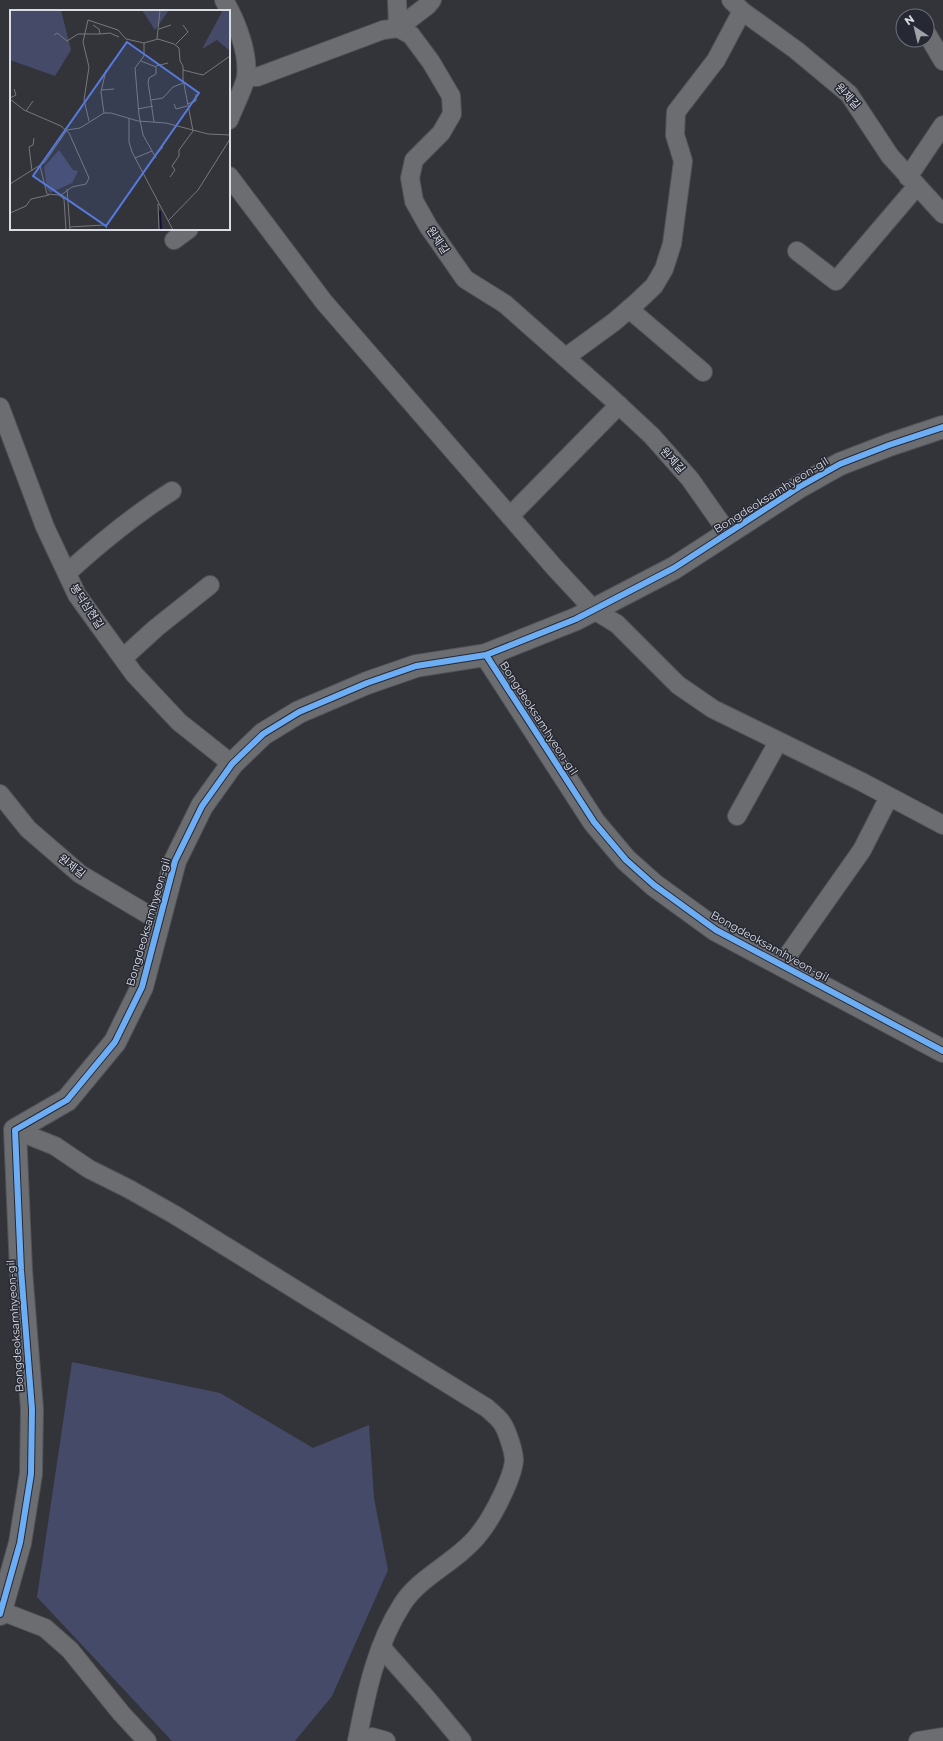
<svg xmlns="http://www.w3.org/2000/svg" width="943" height="1741" font-family="Montserrat,'Noto Sans KR',sans-serif">
<style>
.green{fill:#464a69}
.lines{fill:none;stroke-linecap:round;stroke-linejoin:round}
.lane-casing{stroke:#515358;stroke-width:20}
.street-casing{stroke:#515358;stroke-width:24}
.lane{stroke:#6c6d71;stroke-width:18}
.street{stroke:#6c6d71;stroke-width:22}
.cycleway-casing{stroke:#262833;stroke-width:8}
.cycleway{stroke:#6dadf4;stroke-width:6}
.labels{text-anchor:middle;dominant-baseline:central;stroke-width:3;stroke-linejoin:round;paint-order:stroke}
.street-label{font-size:11px;fill:#dbdde4;stroke:#262833}
.inset-river{fill:none;stroke:#121139;stroke-width:2}
.inset-road{fill:none;stroke:#76787e;stroke-width:1}
.view{fill:#5679dc;fill-opacity:0.15;stroke:#5679dc;stroke-width:2}
.inset-edge{fill:none;stroke:#dbdde4;stroke-width:2}
</style>
<rect width="100%" height="100%" fill="#33343a"/>
<polygon class="green" points="72,1362 220,1393 313,1448 369,1425 374,1498 388,1570 332,1696 295,1741 172,1741 37,1597"/>
<g class="lines">
<defs>
<g id="lane">
<path d="M224 0C236 20 249 53 246 77 244 88 233 109 229 120"/>
<polyline points="397,0 398,28"/>
<polyline points="731,0 742,11 796,50 849,94 890,156 943,214"/>
<polyline points="398,28 428,5 432,0"/>
<polyline points="927,34 943,61"/>
<polyline points="246,77 257,77 383,30 398,28 411,35 431,62 451,96 452,114 441,133 414,160 410,178 414,201 428,226 465,279 505,304 609,396 652,436 690,479 728,533"/>
<polyline points="229,176 324,302 554,567 594,610 617,624 678,685 713,709 862,782 943,825"/>
<polyline points="908,177 943,125"/>
<polyline points="174,240 189,229"/>
<polyline points="797,251 836,281 917,186"/>
<polyline points="629,309 703,372"/>
<polyline points="566,357 614,322 636,303 654,286 664,269 672,244 683,161 675,135 676,112 716,60 742,11"/>
<polyline points="0,407 45,527 77,595 134,674 179,722 232,764"/>
<polyline points="510,516 619,405"/>
<path d="M67 573C100 543 134 515 172 491"/>
<polyline points="123,658 156,628 210,585"/>
<polyline points="0,794 28,829 80,874 159,921"/>
<polyline points="737,816 778,742"/>
<polyline points="781,965 862,850 889,797"/>
<path d="M15 1130 55 1146 89 1169 129 1189 175 1215 487 1408C492 1413 498 1417 502 1423 507 1430 514 1452 514 1460 513 1478 491 1520 479 1534 474 1541 466 1548 460 1553 440 1570 417 1582 403 1603 376 1644 366 1694 357 1741"/>
<polyline points="1,1611 45,1628 70,1650 121,1713 147,1741"/>
<polyline points="381,1647 428,1700 462,1741"/>
<polyline points="357,1741 372,1737 386,1741"/>
<polyline points="918,1741 943,1737"/>
</g>
<g id="street">
<polyline points="486,655 594,822 626,860 654,885 716,930 943,1051"/>
<polyline points="0,1614 20,1543 31,1474 32,1409 21,1270 15,1130 67,1100 115,1042 142,987 175,861 202,806 232,764 263,734 299,712 367,683 416,666 486,655 576,619 674,568 799,487 840,464 889,445 943,427"/>
</g>
</defs>
<use href="#lane" class="lane-casing"/>
<use href="#street" class="street-casing"/>
<use href="#lane" class="lane"/>
<use href="#street" class="street"/>
<defs>
<g id="cycleway">
<polyline points="486,655 594,822 626,860 654,885 716,930 943,1051"/>
<polyline points="0,1614 20,1543 31,1474 32,1409 21,1270 15,1130 67,1100 115,1042 142,987 175,861 202,806 232,764 263,734 299,712 367,683 416,666 486,655 576,619 674,568 799,487 840,464 889,445 943,427"/>
</g>
</defs>
<use href="#cycleway" class="cycleway-casing"/>
<use href="#cycleway" class="cycleway"/>
</g>
<g class="labels">
<g class="street-label">
<text transform="translate(848 96) rotate(48)">원제길</text>
<text transform="translate(438 240) rotate(56)">원제길</text>
<text transform="translate(673 460) rotate(48)">원제길</text>
<text transform="translate(771 495) rotate(-32)">Bongdeoksamhyeon-gil</text>
<text transform="translate(87 606) rotate(57)">봉덕삼현길</text>
<text transform="translate(539 718) rotate(57)">Bongdeoksamhyeon-gil</text>
<text transform="translate(72 866) rotate(38)">원제길</text>
<text transform="translate(148 922) rotate(-74)">Bongdeoksamhyeon-gil</text>
<text transform="translate(770 946) rotate(29)">Bongdeoksamhyeon-gil</text>
<text transform="translate(15 1326) rotate(-94)">Bongdeoksamhyeon-gil</text>
</g>
</g>
<g transform="translate(10 10)">
<rect width="220" height="220" fill="#33343a"/>
<path d="M0 0H51L61 40 45 66 0 50ZM132 0H159L145 20ZM213 0H220V41L207 30 192 39ZM49 140 63 160 68 161 62 173 40 183 37 179 34 157Z" fill="#464a69"/>
<path class="inset-river" d="M150 201 151 220"/>
<path class="inset-road" d="M149 19 161 15M90 24 100 23 109 27M44 25 47 23 57 31 68 24H90L89 19 83 15M147 29 150 0M134 33V46L125 58 129 105 133 125 146 148M166 34 178 22 173 15M131 51 146 57V64L139 68 138 72 144 112M146 56 158 53M173 60 193 65 220 46M91 80 104 79M0 88 6 85 4 79M0 89 14 100 51 116 59 123 79 168 76 174 62 177 51 185M141 90 153 88 163 77 173 73M164 94 166 99 177 96M177 94 186 91V84M128 99 143 96M16 101 23 91M94 103 91 82 96 60M119 108V132L122 142 163 220M79 111 74 90 79 57 73 32 78 10 108 20 116 29 134 33 148 29 164 34 169 38 170 51 173 56V69L183 121 169 140V146L162 156 165 160 160 167M145 146 153 137M125 148 142 141M30 156 37 184 49 185 54 189 56 220M22 161 19 137 23 135 24 128M0 174 35 152 57 120 70 118 94 103H101L128 111 156 113 198 124 220 125M57 179 60 220M148 194 149 220M0 203 16 196 21 189 39 185M158 211 188 180 220 129M60 217 94 215 97 218"/>
<path class="view" d="M117 32 189 83 96 216 23 166Z"/>
<rect width="220" height="220" class="inset-edge"/>
</g>
<g transform="translate(915 28) rotate(325)"><circle r="19" fill="#262833" stroke="#6e707a"/>
<path d="M0-3L7 15L0 10L-7 15Z" fill="#a0a2a8"/>
<text y="-6" font-size="11" font-weight="bold" text-anchor="middle" fill="#dbdde4">N</text>
</g>
</svg>
